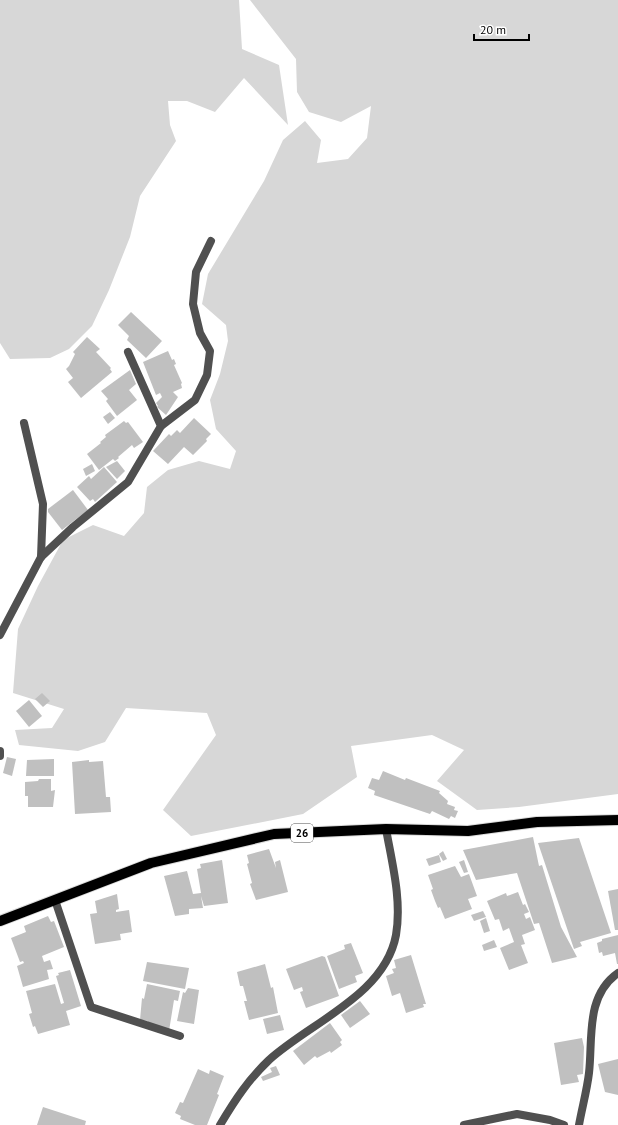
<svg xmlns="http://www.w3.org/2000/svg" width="618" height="1125" font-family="'PT Sans',sans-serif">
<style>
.green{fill:#d7d7d7}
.building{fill:#c0c0c0}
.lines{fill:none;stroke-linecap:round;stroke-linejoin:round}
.primary-casing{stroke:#dbdbdb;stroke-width:12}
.street{stroke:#505050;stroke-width:8}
.primary{stroke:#000;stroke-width:10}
.labels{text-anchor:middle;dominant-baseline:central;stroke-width:3;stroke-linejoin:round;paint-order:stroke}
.shield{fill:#fff;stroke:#4c4c4c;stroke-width:1}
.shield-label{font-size:11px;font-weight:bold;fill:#000}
</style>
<rect width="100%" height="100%" fill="#fff"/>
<g class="green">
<polygon points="0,0 239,0 242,49 279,65 288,125 244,78 215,112 187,101 168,101 170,125 176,141 140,196 130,237 109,290 92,326 69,349 50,358 10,359 0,343"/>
<polygon points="250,0 618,0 618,794 519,807 477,810 437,781 464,750 432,735 351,746 357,777 303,814 191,836 163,810 216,735 207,713 126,708 105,742 78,751 19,745 15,730 52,728 64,709 13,693 18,629 38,586 63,540 93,525 124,536 144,513 147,487 168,470 199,461 230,469 236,451 216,429 210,400 220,374 228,341 226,325 202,304 208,274 264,181 283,140 305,121 321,140 317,163 348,159 367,138 371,106 341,122 309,112 297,92 296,59"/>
</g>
<g class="building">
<polygon points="131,312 162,341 146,358 127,340 129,336 118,325"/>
<polygon points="87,337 100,349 96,352 111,368 110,369 112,372 81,398 68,382 73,378 66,369 69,366 75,354 73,352"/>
<polygon points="168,351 172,360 174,359 176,364 174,365 182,383 181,384 182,388 173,392 178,397 166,415 157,407 158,406 156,403 162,397 160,393 156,395 143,362"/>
<polygon points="130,370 136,384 129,390 137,400 117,416 106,401 108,399 101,391"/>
<polygon points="110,412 115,418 108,424 103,417"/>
<polygon points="194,418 211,434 206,439 207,441 193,455 184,447 168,464 153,451 169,434 171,436 177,430 180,433"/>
<polygon points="124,421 126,423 128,422 143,442 134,448 132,445 118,457 119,458 115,461 113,459 99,470 87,454 101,443 100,442 106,437 105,435"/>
<polygon points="117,461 125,471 117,479 106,467"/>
<polygon points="92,464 95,471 86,476 83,469"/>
<polygon points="104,467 117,482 95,502 93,499 90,501 77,487 89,476 91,479"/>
<polygon points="73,490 88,510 62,530 48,512 48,509"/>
<polygon points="42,693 50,701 43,707 35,699"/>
<polygon points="29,700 42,716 29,727 16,711"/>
<polygon points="7,757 16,759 12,776 3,773"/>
<polygon points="54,759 54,776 26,776 27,760"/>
<polygon points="89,760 89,762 103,761 106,797 110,797 111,812 75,814 72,762"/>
<polygon points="383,771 405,780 406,778 440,791 439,793 448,801 447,804 455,807 454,810 458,811 455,818 451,816 449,819 432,811 430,814 374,795 375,791 368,788 372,778 379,780"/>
<polygon points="39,779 51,779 51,791 55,790 53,807 28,807 28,796 25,796 25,782 38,781"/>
<polygon points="533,837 539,866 542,865 561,927 577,957 552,963 539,923 534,924 517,873 476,880 463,850"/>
<polygon points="579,838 611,933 580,942 582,946 574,949 538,843"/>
<polygon points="269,849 276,868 275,862 280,860 288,892 256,900 250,884 252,883 247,864 249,863 247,855"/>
<polygon points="443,851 447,859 443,861 439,854"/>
<polygon points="439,855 441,862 429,866 426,859"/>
<polygon points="222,860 228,903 204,906 201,896 203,908 189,909 189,914 175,916 164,876 187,871 193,894 201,893 197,869 201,868 200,864"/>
<polygon points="464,860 468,872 464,873 459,862"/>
<polygon points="455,866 461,877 469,874 477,896 468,899 472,909 445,919 440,907 438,908 435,901 431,890 433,889 428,875"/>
<polygon points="618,889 618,930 615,930 608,891"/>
<polygon points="518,892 523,905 525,904 529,912 524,914 526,919 530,917 535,930 522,935 525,944 521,945 528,963 509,970 500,948 514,942 509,928 503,931 499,919 495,920 487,901 506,893 507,896"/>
<polygon points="117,894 119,909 116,910 116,912 129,910 132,932 120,934 121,940 95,944 90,914 97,913 95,901"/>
<polygon points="483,911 486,917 474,921 471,915"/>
<polygon points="48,916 51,922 54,921 64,947 42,956 44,962 50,960 53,969 47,970 49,979 23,987 17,966 24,963 23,961 20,962 11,938 26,932 24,926"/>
<polygon points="486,918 490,931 484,933 480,921"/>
<polygon points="618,935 618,964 617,964 615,953 603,956 602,952 599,953 597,943 602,941 602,939"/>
<polygon points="494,940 497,947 484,951 482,945"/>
<polygon points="351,943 363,973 355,976 357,982 339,989 327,956 345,949 344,945"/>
<polygon points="411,955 426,1004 423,1004 424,1007 406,1013 400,993 392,996 386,976 394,973 392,969 396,968 394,960"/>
<polygon points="322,956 325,957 339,996 306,1008 300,992 303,991 302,987 294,990 286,969"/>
<polygon points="147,962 189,968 185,989 143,981"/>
<polygon points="265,964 271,988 273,987 278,1013 249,1020 244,1001 247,1001 243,986 240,986 237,972"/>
<polygon points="70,970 81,1006 66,1011 70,1025 38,1034 35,1026 33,1027 29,1014 32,1013 26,991 55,984 61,1004 64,1003 56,976 59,975 58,973"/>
<polygon points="147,984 180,991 178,1001 174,1000 169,1031 148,1026 148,1021 140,1020 142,998 144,999"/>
<polygon points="188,988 199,990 194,1024 177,1021 183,992 185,993"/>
<polygon points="360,1001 370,1014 350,1028 341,1015"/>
<polygon points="280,1015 284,1030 267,1034 263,1019"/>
<polygon points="330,1023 342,1040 340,1042 342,1045 331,1053 330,1051 317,1058 315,1056 304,1065 293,1051"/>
<polygon points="582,1038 584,1047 583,1074 577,1075 579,1082 561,1085 554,1043"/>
<polygon points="618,1059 618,1095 605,1092 598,1064"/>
<polygon points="276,1066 280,1075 263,1081 261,1077 272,1072 270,1068"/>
<polygon points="198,1069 209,1074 210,1070 224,1076 217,1094 219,1095 207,1125 195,1125 180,1119 181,1116 175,1113 180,1102 183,1103"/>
<polygon points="43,1107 86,1121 85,1125 37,1125"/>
</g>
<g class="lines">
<defs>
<polyline id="primary" points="0,921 151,863 274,834 386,829 468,831 537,822 618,820"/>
</defs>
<use href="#primary" class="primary-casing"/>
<g class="street">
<polyline points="24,423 43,504 41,557"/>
<polyline points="161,426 195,400 207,375 210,351 200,333 193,304 196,272 211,241"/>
<polyline points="0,635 41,557 73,527 128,482 161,426 128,352"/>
<polyline points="0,751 0,756"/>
<polyline points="55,900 91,1007 180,1036"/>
<path d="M220 1125C235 1100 248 1080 269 1060 311 1022 385 995 396 935 402 900 392 863 386 829"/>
<polyline points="464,1125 517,1114 550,1120 564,1125"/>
<path d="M579 1125C582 1108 587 1090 589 1073 593 1039 585 996 618 973"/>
</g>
<use href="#primary" class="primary"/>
</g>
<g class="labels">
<rect class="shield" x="291" y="824" width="22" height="18" rx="3"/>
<g class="shield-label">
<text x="302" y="833">26</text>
</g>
</g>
<path d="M474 34v6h55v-6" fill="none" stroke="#000000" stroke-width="2"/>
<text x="480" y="34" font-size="12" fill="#000000" stroke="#ffffff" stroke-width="3" paint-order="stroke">20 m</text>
</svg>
